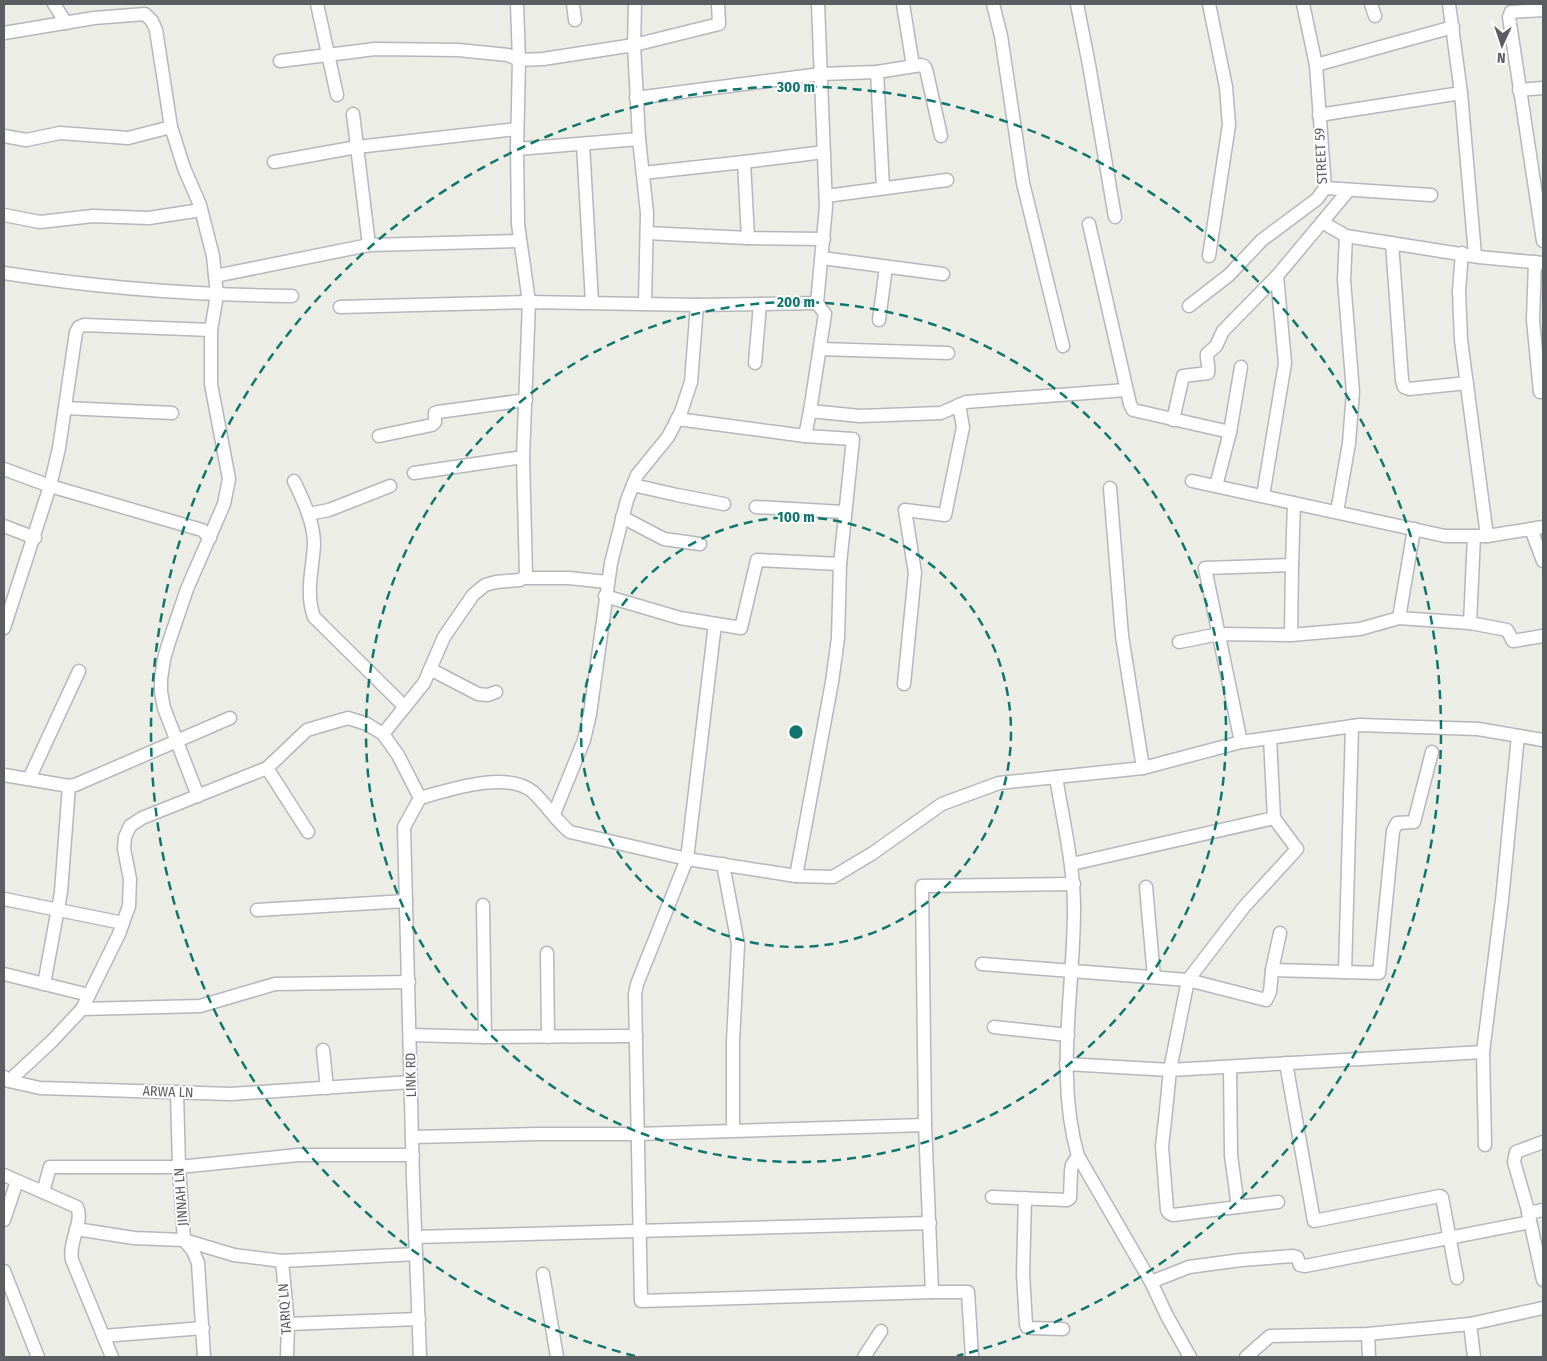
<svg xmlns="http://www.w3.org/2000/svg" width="1547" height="1361" font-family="'Fira Sans Condensed',sans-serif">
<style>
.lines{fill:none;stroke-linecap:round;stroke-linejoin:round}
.minor-casing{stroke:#b6b7bd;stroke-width:15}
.minor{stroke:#fff;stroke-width:12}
.ring{fill:none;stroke:#0f766e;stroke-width:2.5;stroke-dasharray:9 6}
.labels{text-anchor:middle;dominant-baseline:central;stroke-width:4;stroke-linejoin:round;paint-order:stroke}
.street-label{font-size:14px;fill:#5c5d63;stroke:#fff}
.centre{fill:#0f766e;stroke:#fff;stroke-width:2.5}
.ring-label{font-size:15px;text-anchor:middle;font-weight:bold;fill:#0f766e;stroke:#fff;stroke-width:4;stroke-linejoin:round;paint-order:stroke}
</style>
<rect width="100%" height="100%" fill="#ecede4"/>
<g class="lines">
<defs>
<g id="minor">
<polyline points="54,4 66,23"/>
<polyline points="317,4 337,95"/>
<polyline points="573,4 575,20"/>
<polyline points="635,4 634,45 719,24 718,4"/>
<polyline points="903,4 913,66"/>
<polyline points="993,4 1001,36 1023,183 1063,346"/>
<polyline points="1077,4 1089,65 1115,217"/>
<polyline points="1371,4 1375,16"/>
<polyline points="1449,4 1461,93 1475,255"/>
<polyline points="1543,10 1511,12 1509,17 1543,241"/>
<polyline points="4,33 94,18 145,14 152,21 156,30 171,127 184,168 200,205 213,256 217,295 211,330 211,384 229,479 224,504 187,589 168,645 164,659 161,679 161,692 164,708 198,796"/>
<polyline points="280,61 375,49 458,50 508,55 519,60 517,4"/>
<polyline points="1316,65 1453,27"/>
<polyline points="877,72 883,188"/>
<polyline points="1519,90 1543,88"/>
<polyline points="636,98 821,74 877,72 921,65 924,66 926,69 941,136"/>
<polyline points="353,114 357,147 517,129"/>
<polyline points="1319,115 1461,93"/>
<polyline points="4,136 26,140 60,133 128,138 171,127"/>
<polyline points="583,144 592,302"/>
<polyline points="517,149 519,60 543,59 634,45 639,139 647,213 645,303"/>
<polyline points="274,162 357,147 369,245 520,241"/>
<polyline points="744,162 824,152"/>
<polyline points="643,173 744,162 748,238"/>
<polyline points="1325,188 1431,195"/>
<polyline points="826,196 947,180"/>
<polyline points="4,215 40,222 93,216 149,218 201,210"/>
<polyline points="1322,222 1346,236 1479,257 1543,263"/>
<polyline points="1089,224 1130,404 1133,410 1230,432"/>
<polyline points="647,233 748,238 824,239"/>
<polyline points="1392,243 1402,380 1404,387 1409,389 1467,383"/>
<polyline points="1462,253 1459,291 1461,340 1487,536"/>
<polyline points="1209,256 1229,125 1226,87 1209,4"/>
<polyline points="822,258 943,274"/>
<polyline points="1535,262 1533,320 1540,392"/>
<path d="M4 273C99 288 196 295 292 296"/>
<polyline points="215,276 369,245"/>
<polyline points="1189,306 1229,275 1262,240 1317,199 1325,188 1316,65 1303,4"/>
<polyline points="340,307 529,302 697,305 817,303"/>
<polyline points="879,320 886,267"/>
<polyline points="820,349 948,353"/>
<polyline points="755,363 760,304"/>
<polyline points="65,408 172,413"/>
<polyline points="810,411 825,314 817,303 826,207 818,4"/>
<polyline points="677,419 805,436 810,411 860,416 941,413 966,402 1126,390"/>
<path d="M1173 420 1183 376 1208 373C1210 367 1206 361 1207 354L1216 346 1223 331 1277 276 1348 191"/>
<polyline points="379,436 432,425 435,422 435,413 438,412 526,400"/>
<polyline points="805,436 853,439 840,564"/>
<polyline points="4,469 50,486 202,530 210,538"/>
<polyline points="414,473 523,457"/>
<path d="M294 481C303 500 314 522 314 544 313 569 305 592 314 617L405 707"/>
<polyline points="1192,481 1445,536 1487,536 1543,527"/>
<polyline points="633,485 677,495 724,504"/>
<polyline points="1216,486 1230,432 1241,367"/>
<polyline points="1110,488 1122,636 1143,768"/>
<polyline points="1263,496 1285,363 1277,276"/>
<polyline points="756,507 844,512"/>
<polyline points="1337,512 1349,443 1353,392 1344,280 1346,236"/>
<polyline points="308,514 329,510 390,486"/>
<polyline points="622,517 664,539 700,544"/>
<polyline points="4,526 35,538"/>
<polyline points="1531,529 1543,561"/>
<polyline points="524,578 569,578 607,582"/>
<polyline points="605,596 680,618 741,628 757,560 840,564 838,638 832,682 796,876"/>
<polyline points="1399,618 1470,623 1507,630 1513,641 1543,636"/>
<polyline points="1470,623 1474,536"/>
<polyline points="715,624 687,859 637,984 635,994 641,1301 932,1292 925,1125 922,886 1074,884"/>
<polyline points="4,628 50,486 59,448 76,332 79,327 84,325 211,330"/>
<polyline points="1291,635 1360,629 1399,618 1414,529"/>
<polyline points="1179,642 1219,634 1291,635 1292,565"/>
<polyline points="430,669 478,694 488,695 496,692"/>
<polyline points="904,684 915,573 905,510 945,515 963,427 959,405"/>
<polyline points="383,734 424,683 444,637 473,595 485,585 496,582 520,580 526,575 523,457 529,302 518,224 517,149 639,139"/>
<polyline points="1270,738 1274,818"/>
<polyline points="1241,742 1205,568 1292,565 1294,503"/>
<polyline points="267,768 308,832"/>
<polyline points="4,775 69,786 75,785 230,718"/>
<path d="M1056 777C1063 821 1074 865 1074 909 1074 991 1055 1076 1078 1156L1151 1282 1167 1316 1190 1357"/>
<polyline points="29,779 79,671"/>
<polyline points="554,814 584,740 590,714 611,563 627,500 637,475 668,437 681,412 691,382 697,305"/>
<polyline points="723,864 738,944 733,1041 733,1130"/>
<polyline points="1072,864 1274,818 1297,849 1244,907 1188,980 1170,1070 1165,1120 1162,1146 1167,1210 1169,1213 1173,1215 1278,1202"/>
<polyline points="1146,887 1154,977"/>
<polyline points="4,899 123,923"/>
<polyline points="483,905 485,1037"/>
<polyline points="257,910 406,901"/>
<polyline points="547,953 548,1037"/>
<polyline points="982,964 1188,980 1266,1000 1270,992 1272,970 1280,933"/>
<polyline points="1272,970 1345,972 1352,726"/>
<polyline points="1345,972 1379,973 1393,831 1397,823 1414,822 1432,752"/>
<polyline points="4,974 89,995"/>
<polyline points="44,984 61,892 69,786"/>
<polyline points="82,1009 200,1006 275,984 409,982"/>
<polyline points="994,1027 1068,1035"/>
<polyline points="410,1035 485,1037 636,1036"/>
<polyline points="323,1050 327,1088"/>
<polyline points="1286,1063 1314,1221 1440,1196 1442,1197 1457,1278"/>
<polyline points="1066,1064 1170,1070 1483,1052"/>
<polyline points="1230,1067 1231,1155 1238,1207"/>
<polyline points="4,1077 9,1081 40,1088 231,1094 411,1082"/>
<path d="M9 1081 52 1041 82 1009 89 995 119 934 129 906 130 879 124 849 125 837 130 826 142 818 267 768 307 730 348 718 367 724 383 734 398 755 420 798C449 790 507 770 533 792 547 805 556 821 570 832L687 859 796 876 833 877 873 853 942 804 999 783 1143 768 1241 742 1360 725 1478 729 1543 740"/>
<polyline points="177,1092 179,1167 184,1240 193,1251 198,1263 204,1357"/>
<polyline points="413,1137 538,1134 637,1134 925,1125"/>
<polyline points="1543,1142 1516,1152 1514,1162 1527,1207 1543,1280"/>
<polyline points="1485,1145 1483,1052 1502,900 1518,736"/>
<path d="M4 1175 77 1207C84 1221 68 1242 72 1260L112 1357"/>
<polyline points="43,1192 50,1167 179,1167 298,1155 413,1155"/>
<polyline points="992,1197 1067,1200 1070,1198 1071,1171 1072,1165 1078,1156"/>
<polyline points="1025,1198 1023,1274 1026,1324 1027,1327 1031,1328 1063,1329"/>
<polyline points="1528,1213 1543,1210"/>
<polyline points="4,1220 17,1181"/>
<polyline points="76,1229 134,1238 184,1240 234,1255 282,1261 416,1254"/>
<polyline points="415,1237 930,1223"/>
<polyline points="282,1261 288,1324 287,1357"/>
<polyline points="4,1271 38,1357"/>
<polyline points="543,1274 557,1357"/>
<polyline points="1151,1282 1189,1267 1241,1260 1293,1256 1297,1257 1300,1265 1305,1266 1530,1222"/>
<polyline points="932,1292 968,1292 972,1357"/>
<polyline points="288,1324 419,1319"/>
<polyline points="1470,1324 1474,1357"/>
<polyline points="1368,1334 1369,1357"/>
<polyline points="103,1336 203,1328"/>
<polyline points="420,1357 413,1178 404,827 420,798"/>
<polyline points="864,1357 881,1331"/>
<polyline points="1246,1357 1270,1336 1368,1334 1470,1324 1543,1308"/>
</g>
</defs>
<use href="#minor" class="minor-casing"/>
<use href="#minor" class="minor"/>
</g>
<g class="ring">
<circle cx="796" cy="732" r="215"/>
<circle cx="796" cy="732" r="430"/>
<path d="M635 1356A645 645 0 1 1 957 1356"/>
</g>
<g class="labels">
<g class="street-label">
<text transform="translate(1321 156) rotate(-93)">STREET 59</text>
<text transform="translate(411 1075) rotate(-91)">LINK RD</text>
<text transform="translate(168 1092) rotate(2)">ARWA LN</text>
<text transform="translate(181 1197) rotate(-94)">JINNAH LN</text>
<text transform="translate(285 1309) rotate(-94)">TARIQ LN</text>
</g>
</g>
<circle cx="796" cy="732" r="8" class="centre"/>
<g class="ring-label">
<text x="796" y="92">300 m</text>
<text x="796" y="307">200 m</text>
<text x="796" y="522">100 m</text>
</g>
<rect width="1547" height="1361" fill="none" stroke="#5c5d63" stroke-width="10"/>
<g transform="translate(1502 45) rotate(183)" stroke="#ffffff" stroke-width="4" paint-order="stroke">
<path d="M0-4L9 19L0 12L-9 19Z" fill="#5c5d63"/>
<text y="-8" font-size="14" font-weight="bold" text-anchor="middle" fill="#5c5d63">N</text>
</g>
</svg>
